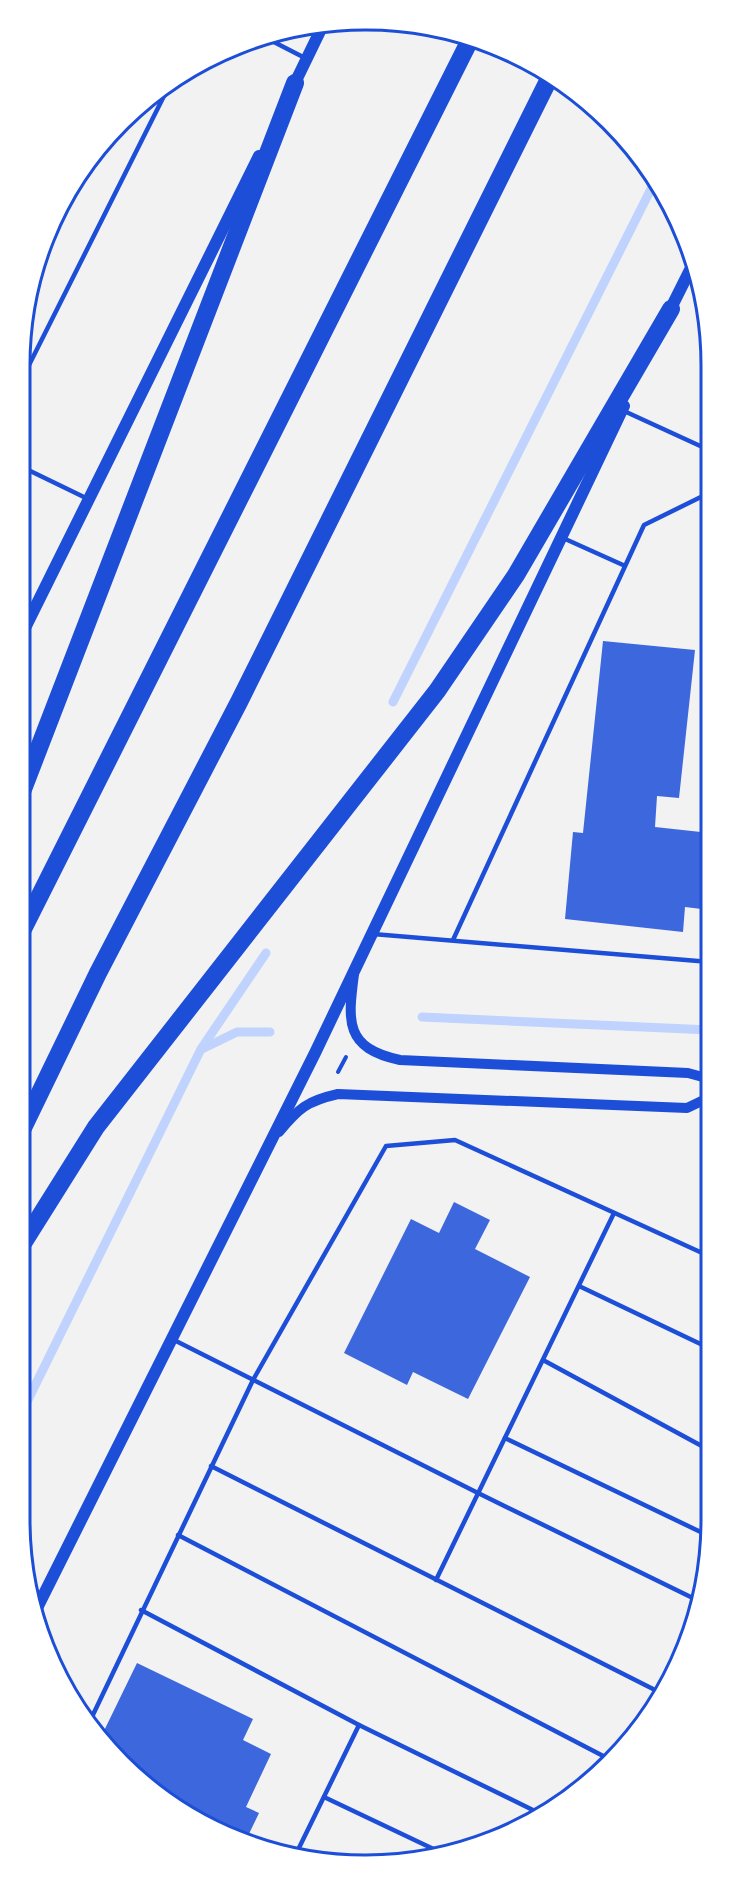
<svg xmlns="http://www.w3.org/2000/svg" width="731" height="1885" font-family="Figtree,sans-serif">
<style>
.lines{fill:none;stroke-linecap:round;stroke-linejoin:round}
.stream{stroke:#bfd3fe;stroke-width:9}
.building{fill:#3d67dc}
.path{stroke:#1d4ed8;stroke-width:4}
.service{stroke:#1d4ed8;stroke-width:4.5}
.tertiary{stroke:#1d4ed8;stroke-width:10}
.secondary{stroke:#1d4ed8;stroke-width:12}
.motorway{stroke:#1d4ed8;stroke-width:18}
.rim{fill:none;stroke:#1d4ed8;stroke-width:3}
</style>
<rect width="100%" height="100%" fill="#f2f2f2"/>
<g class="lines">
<g class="stream">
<polyline points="393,702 655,181"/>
<polyline points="422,1017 710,1030"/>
<polyline points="202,1049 237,1032 270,1032"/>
<polyline points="20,1416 201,1049 266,953"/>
</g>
</g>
<g class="building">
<polygon points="603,641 695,650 679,798 657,796 655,827 710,833 710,910 685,907 683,932 565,919 573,832 583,833"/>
<polygon points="454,1202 490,1220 475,1249 530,1277 468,1399 413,1372 407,1385 344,1353 411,1219 439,1233"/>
<polygon points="137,1663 253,1719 243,1740 271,1754 246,1807 259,1813 247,1838 216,1827 184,1812 105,1747 100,1739"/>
</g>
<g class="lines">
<polyline class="path" points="338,1072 346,1057"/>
<g class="service">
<polyline points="270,40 305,58"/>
<polyline points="20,383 168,88"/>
<polyline points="624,411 709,450"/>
<polyline points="20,466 88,499"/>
<polyline points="563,538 623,565"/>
<polyline points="373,934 710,962"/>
<polyline points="453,940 644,525 709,493"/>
<polyline points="579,1286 711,1349"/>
<polyline points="174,1340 478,1493 701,1602"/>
<polyline points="543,1360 711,1451"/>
<polyline points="505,1438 709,1536"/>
<polyline points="211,1466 659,1692"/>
<polyline points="178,1535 609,1759"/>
<polyline points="436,1580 614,1213"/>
<polyline points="141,1610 359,1725 541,1814"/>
<polyline points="90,1721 253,1380 386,1146 455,1140 711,1257"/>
<polyline points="324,1797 444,1854"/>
<polyline points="296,1854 359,1725"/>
</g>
<g class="tertiary">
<path d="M354 974C348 1021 344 1048 400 1060L688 1073 710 1079"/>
<path d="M279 1132C299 1108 307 1101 338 1094L687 1108 710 1097"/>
</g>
<g class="secondary">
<polyline points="292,89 324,23"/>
<polyline points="668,314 692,266"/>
<polyline points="20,638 259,156"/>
<polyline points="35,1612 315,1053 624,406"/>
</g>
<g class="motorway">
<polyline points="20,797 295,83"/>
<polyline points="20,935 471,38"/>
<polyline points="20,1134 98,973 239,702 551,75"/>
<polyline points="20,1248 96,1127 437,691 516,575 671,309"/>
</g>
</g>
<path d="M0 0H731V1885H0ZM365 30H366A335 335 0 0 1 701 365V1520A335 335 0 0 1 366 1855H365A335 335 0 0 1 30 1520V365A335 335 0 0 1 365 30Z" fill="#fff" fill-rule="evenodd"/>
<path class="rim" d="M365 30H366A335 335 0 0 1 701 365V1520A335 335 0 0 1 366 1855H365A335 335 0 0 1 30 1520V365A335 335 0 0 1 365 30Z"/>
</svg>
